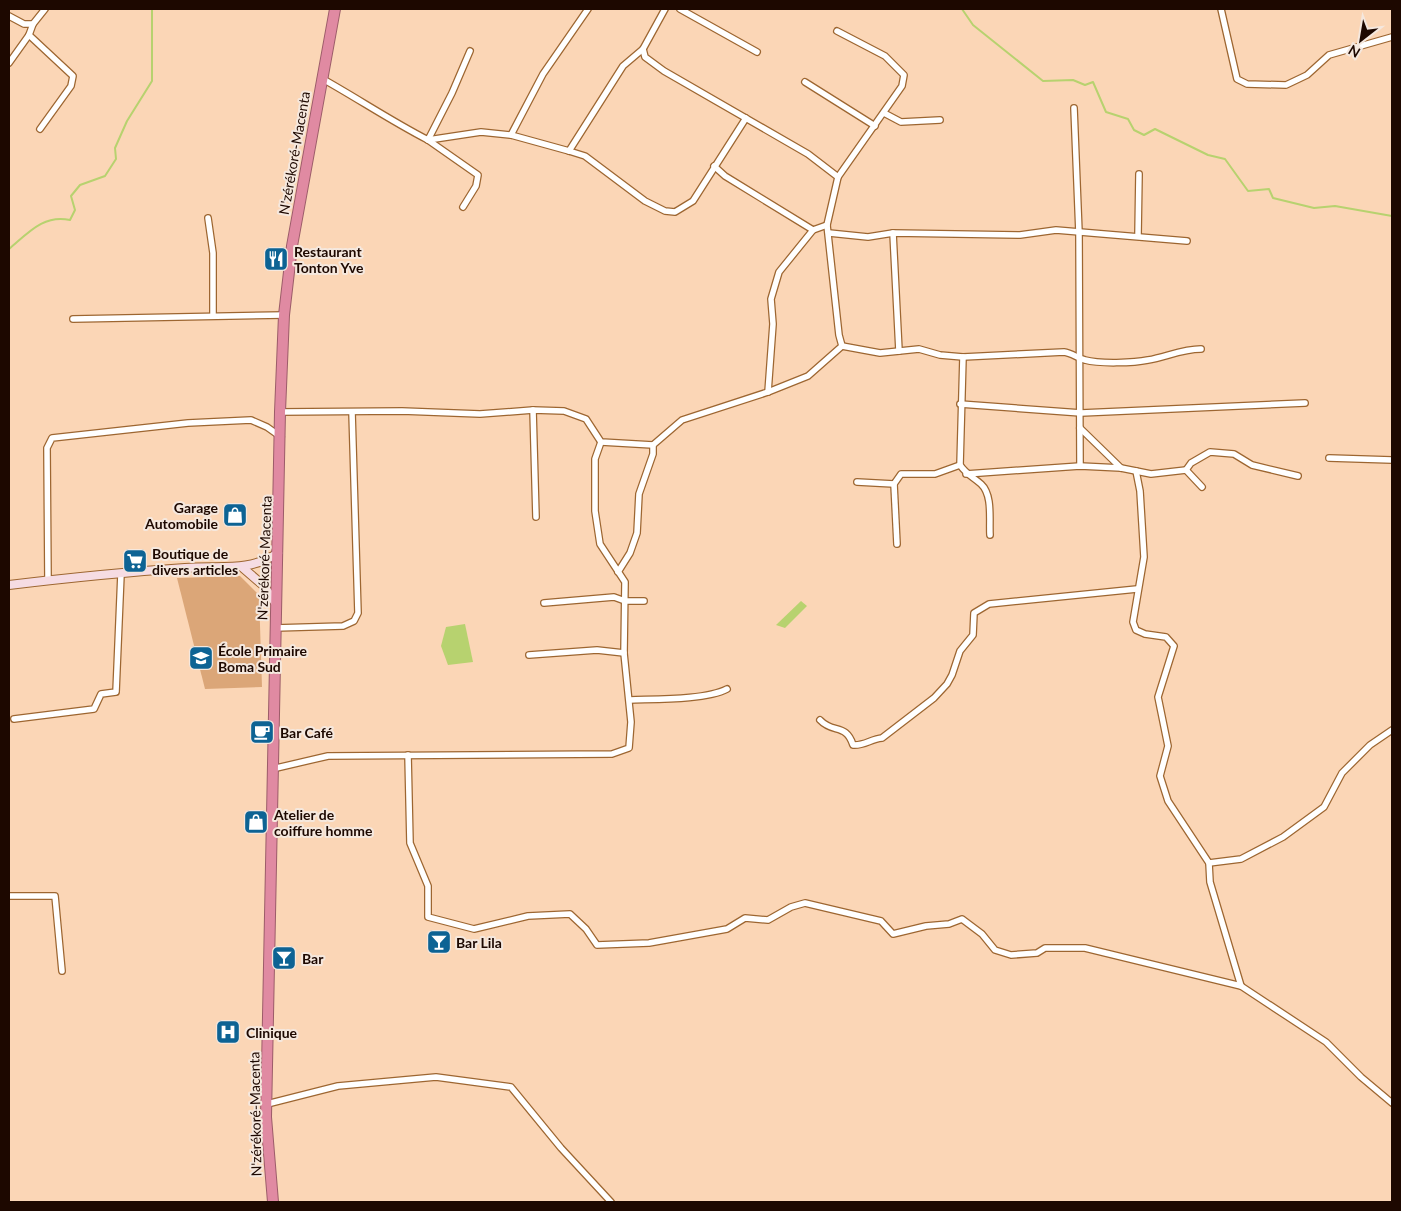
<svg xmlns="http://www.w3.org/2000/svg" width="1401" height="1211" font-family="Lato,sans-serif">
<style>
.green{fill:#dba678}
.water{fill:#b7d26f}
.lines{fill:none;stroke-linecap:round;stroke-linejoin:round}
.stream{stroke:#b7d26f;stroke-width:2}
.street-casing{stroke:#9d6631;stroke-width:8}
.secondary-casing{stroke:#9d6631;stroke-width:10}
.highway-casing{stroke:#9c5c69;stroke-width:12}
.street{stroke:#fff;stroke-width:5.5}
.secondary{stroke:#f6dce3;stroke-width:8}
.highway{stroke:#e08aa2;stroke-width:10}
.labels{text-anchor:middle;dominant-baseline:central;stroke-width:4;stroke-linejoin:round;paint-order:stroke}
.street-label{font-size:14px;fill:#1d0800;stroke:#f5e8de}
.poi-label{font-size:14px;font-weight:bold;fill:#1d0800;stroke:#f5e8de;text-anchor:start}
</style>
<rect width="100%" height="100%" fill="#fbd6b6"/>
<polygon class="green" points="240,576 259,595 262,687 205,689 177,578"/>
<g class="water">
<polygon points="801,601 807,606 785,628 776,625"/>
<polygon points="465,624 473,662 448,665 441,646 446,627"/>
</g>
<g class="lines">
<g class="stream">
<polyline points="962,9 973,25 1043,81 1073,80 1085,85 1093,82 1106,112 1128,119 1134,130 1144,135 1155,129 1208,155 1225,159 1248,191 1269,189 1273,198 1314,208 1335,206 1392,216"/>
<path d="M9 249C28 233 44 214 70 220L75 210 71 196 80 185 105 176 116 159 115 148 127 121 152 81V9"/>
</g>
<defs>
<g id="street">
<polyline points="680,9 757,52"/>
<polyline points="1221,9 1237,79 1247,84 1286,85 1307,75 1329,55 1392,37"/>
<polyline points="9,16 24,24 33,24 45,9"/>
<polyline points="837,31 885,56 904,75 902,86 838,177"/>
<polyline points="29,35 73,76 71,86 40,129"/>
<polyline points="9,63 29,35 33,24"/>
<path d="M321 78C357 98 391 121 428 140L452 93 470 51"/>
<polyline points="805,82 875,126"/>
<polyline points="1074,108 1079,233 1080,466"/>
<polyline points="884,113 901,122 940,120"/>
<polyline points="511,135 543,74 588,9"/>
<polyline points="428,140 481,132 511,135 569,151 585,156 645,201 665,211 675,212 693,201 746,118"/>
<polyline points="428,140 478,175 476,186 463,207"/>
<polyline points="569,151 623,66 643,49"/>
<polyline points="714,166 725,176 813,230"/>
<polyline points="208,218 213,253 213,315"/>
<polyline points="829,233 868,237 893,233 1020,235 1056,230 1187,241"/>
<polyline points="893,233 899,351"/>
<polyline points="1138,235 1139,174"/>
<polyline points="73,319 284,315"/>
<path d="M842 346 880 353 919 349 940 355 963 357 1064 352C1072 353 1077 358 1085 360 1099 364 1134 363 1148 360 1166 357 1182 349 1201 349"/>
<path d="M963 357 960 465C966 474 973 477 981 484 993 495 989 520 990 535"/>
<polyline points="768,392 773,324 771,299 779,272 813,230 827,225"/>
<polyline points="960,404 1081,413 1305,403"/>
<polyline points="533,410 536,517"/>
<polyline points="280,412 402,411 480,414 533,410 564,411 586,419 601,442 653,445 682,420 768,392 808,376 842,346 839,335 827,225 838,177 808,154 664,71 645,57 643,49 665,9"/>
<polyline points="1080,428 1121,468"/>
<polyline points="1329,458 1392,460"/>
<polyline points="1186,470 1191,463 1210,452 1234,454 1252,465 1298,476"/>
<polyline points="1136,471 1140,491 1144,557 1133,622 1136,630 1145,634 1166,637 1174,646 1158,697 1168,746 1160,776 1168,801 1209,863 1210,882 1241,986 1326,1042 1361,1077 1392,1103"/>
<polyline points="966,474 1080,466 1121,468 1151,474 1186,470 1202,487"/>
<polyline points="857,482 894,484 901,474 935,474 960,465"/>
<polyline points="894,484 897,544"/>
<polyline points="618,572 630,553 637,533 639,494 653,454 653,445"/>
<polyline points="48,581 47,448 52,438 188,423 251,420 267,427 281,437"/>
<polyline points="544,603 614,597 625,601 644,601"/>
<polyline points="275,628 343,626 354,621 358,613 352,412"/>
<polyline points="529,655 597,650 624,653"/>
<path d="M630 700C655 699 706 700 727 689"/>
<polyline points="14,719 94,709 101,694 116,692 121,574"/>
<path d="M820 720C833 734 846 723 853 745 864 746 871 739 882 738L934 698 947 684 952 675 960 651 973 635 974 613 989 604 1137 589"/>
<polyline points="408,755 410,843 428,886 428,917 474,929 528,916 570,914 586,929 597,945 649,943 727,929 745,918 768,920 791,907 805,903 881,921 893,934 926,926 949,924 962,919 982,934 995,950 1011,955 1037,953 1045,948 1085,948 1241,986"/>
<polyline points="272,769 328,756 612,754 629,748 631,722 624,653 625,582 600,544 595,511 595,459 601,442"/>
<polyline points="1209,863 1241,859 1283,837 1324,807 1342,773 1370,745 1392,730"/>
<polyline points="9,896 55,896 62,971"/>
<polyline points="267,1104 338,1086 436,1077 511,1087 561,1148 611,1202"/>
</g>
<g id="secondary">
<polyline points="243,568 264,586 276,604"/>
<path d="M9 585C67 578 126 572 185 568 220 565 247 573 278 553"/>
</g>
<polyline id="highway" points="273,1202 266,1117 280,412 284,315 292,246 335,9"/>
</defs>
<use href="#street" class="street-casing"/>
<use href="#secondary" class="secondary-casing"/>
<use href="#highway" class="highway-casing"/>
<use href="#street" class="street"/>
<use href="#secondary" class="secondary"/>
<use href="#highway" class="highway"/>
</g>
<defs>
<symbol id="restaurant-square" viewBox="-11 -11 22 22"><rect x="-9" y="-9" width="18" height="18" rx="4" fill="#0d6394" stroke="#f5e8de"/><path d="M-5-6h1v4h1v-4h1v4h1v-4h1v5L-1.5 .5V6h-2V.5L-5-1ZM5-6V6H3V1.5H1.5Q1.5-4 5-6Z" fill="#fff"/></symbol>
<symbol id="shop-square" viewBox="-11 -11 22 22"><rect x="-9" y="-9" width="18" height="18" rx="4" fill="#0d6394" stroke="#f5e8de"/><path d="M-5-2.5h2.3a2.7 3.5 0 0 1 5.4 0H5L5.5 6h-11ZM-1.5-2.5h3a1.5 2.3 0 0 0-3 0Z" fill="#fff"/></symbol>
<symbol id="supermarket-square" viewBox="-11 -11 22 22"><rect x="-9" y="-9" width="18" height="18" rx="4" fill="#0d6394" stroke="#f5e8de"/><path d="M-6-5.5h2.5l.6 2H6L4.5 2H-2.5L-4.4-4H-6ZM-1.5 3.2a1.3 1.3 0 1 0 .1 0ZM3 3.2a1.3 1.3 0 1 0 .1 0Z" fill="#fff"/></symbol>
<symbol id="school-square" viewBox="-11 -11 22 22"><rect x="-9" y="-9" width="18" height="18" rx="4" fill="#0d6394" stroke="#f5e8de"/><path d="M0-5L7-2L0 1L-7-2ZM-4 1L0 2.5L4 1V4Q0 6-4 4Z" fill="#fff"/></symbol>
<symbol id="cafe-square" viewBox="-11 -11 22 22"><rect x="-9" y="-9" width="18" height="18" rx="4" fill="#0d6394" stroke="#f5e8de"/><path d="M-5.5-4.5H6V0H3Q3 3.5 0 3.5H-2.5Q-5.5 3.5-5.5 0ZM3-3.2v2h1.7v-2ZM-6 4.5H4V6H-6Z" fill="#fff"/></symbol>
<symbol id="bar-square" viewBox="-11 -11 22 22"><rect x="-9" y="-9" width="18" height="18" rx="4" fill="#0d6394" stroke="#f5e8de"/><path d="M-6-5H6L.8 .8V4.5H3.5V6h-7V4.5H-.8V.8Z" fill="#fff"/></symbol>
<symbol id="hospital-square" viewBox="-11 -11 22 22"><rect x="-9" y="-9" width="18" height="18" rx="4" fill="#0d6394" stroke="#f5e8de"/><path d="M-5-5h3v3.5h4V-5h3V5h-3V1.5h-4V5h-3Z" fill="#fff"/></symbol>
</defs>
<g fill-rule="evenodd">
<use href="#restaurant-square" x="262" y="245" width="28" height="28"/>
<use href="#shop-square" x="221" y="501" width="28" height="28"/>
<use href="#supermarket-square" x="121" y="547" width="28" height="28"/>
<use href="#school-square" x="187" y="644" width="28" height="28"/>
<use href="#cafe-square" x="248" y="718" width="28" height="28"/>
<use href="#shop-square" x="242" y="808" width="28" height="28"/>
<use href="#bar-square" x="425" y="928" width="28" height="28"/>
<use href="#bar-square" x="270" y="944" width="28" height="28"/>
<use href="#hospital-square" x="214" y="1018" width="28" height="28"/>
</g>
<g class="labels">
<g class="street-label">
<text transform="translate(294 153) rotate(-80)">N'zérékoré-Macenta</text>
<text transform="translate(264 558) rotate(-88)">N'zérékoré-Macenta</text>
<text transform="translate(255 1114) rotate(-91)">N'zérékoré-Macenta</text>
</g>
<g class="poi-label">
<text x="294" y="251">Restaurant<tspan x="294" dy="16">Tonton Yve</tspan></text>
<text x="218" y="507" text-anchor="end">Garage<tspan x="218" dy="16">Automobile</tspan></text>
<text x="152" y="553">Boutique de<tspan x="152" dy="16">divers articles</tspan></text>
<text x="218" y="650">École Primaire<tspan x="218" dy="16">Boma Sud</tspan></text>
<text x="280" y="732">Bar Café</text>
<text x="274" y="814">Atelier de<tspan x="274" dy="16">coiffure homme</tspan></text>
<text x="456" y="942">Bar Lila</text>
<text x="302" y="958">Bar</text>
<text x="246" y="1032">Clinique</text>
</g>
</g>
<rect width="1401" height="1211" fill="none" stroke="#1d0800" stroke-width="20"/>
<g transform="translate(1361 40) rotate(211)" stroke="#f5e8de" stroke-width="4" paint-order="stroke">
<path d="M0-4L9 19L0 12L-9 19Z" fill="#1d0800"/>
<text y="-8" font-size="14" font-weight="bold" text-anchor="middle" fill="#1d0800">N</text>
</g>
</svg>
